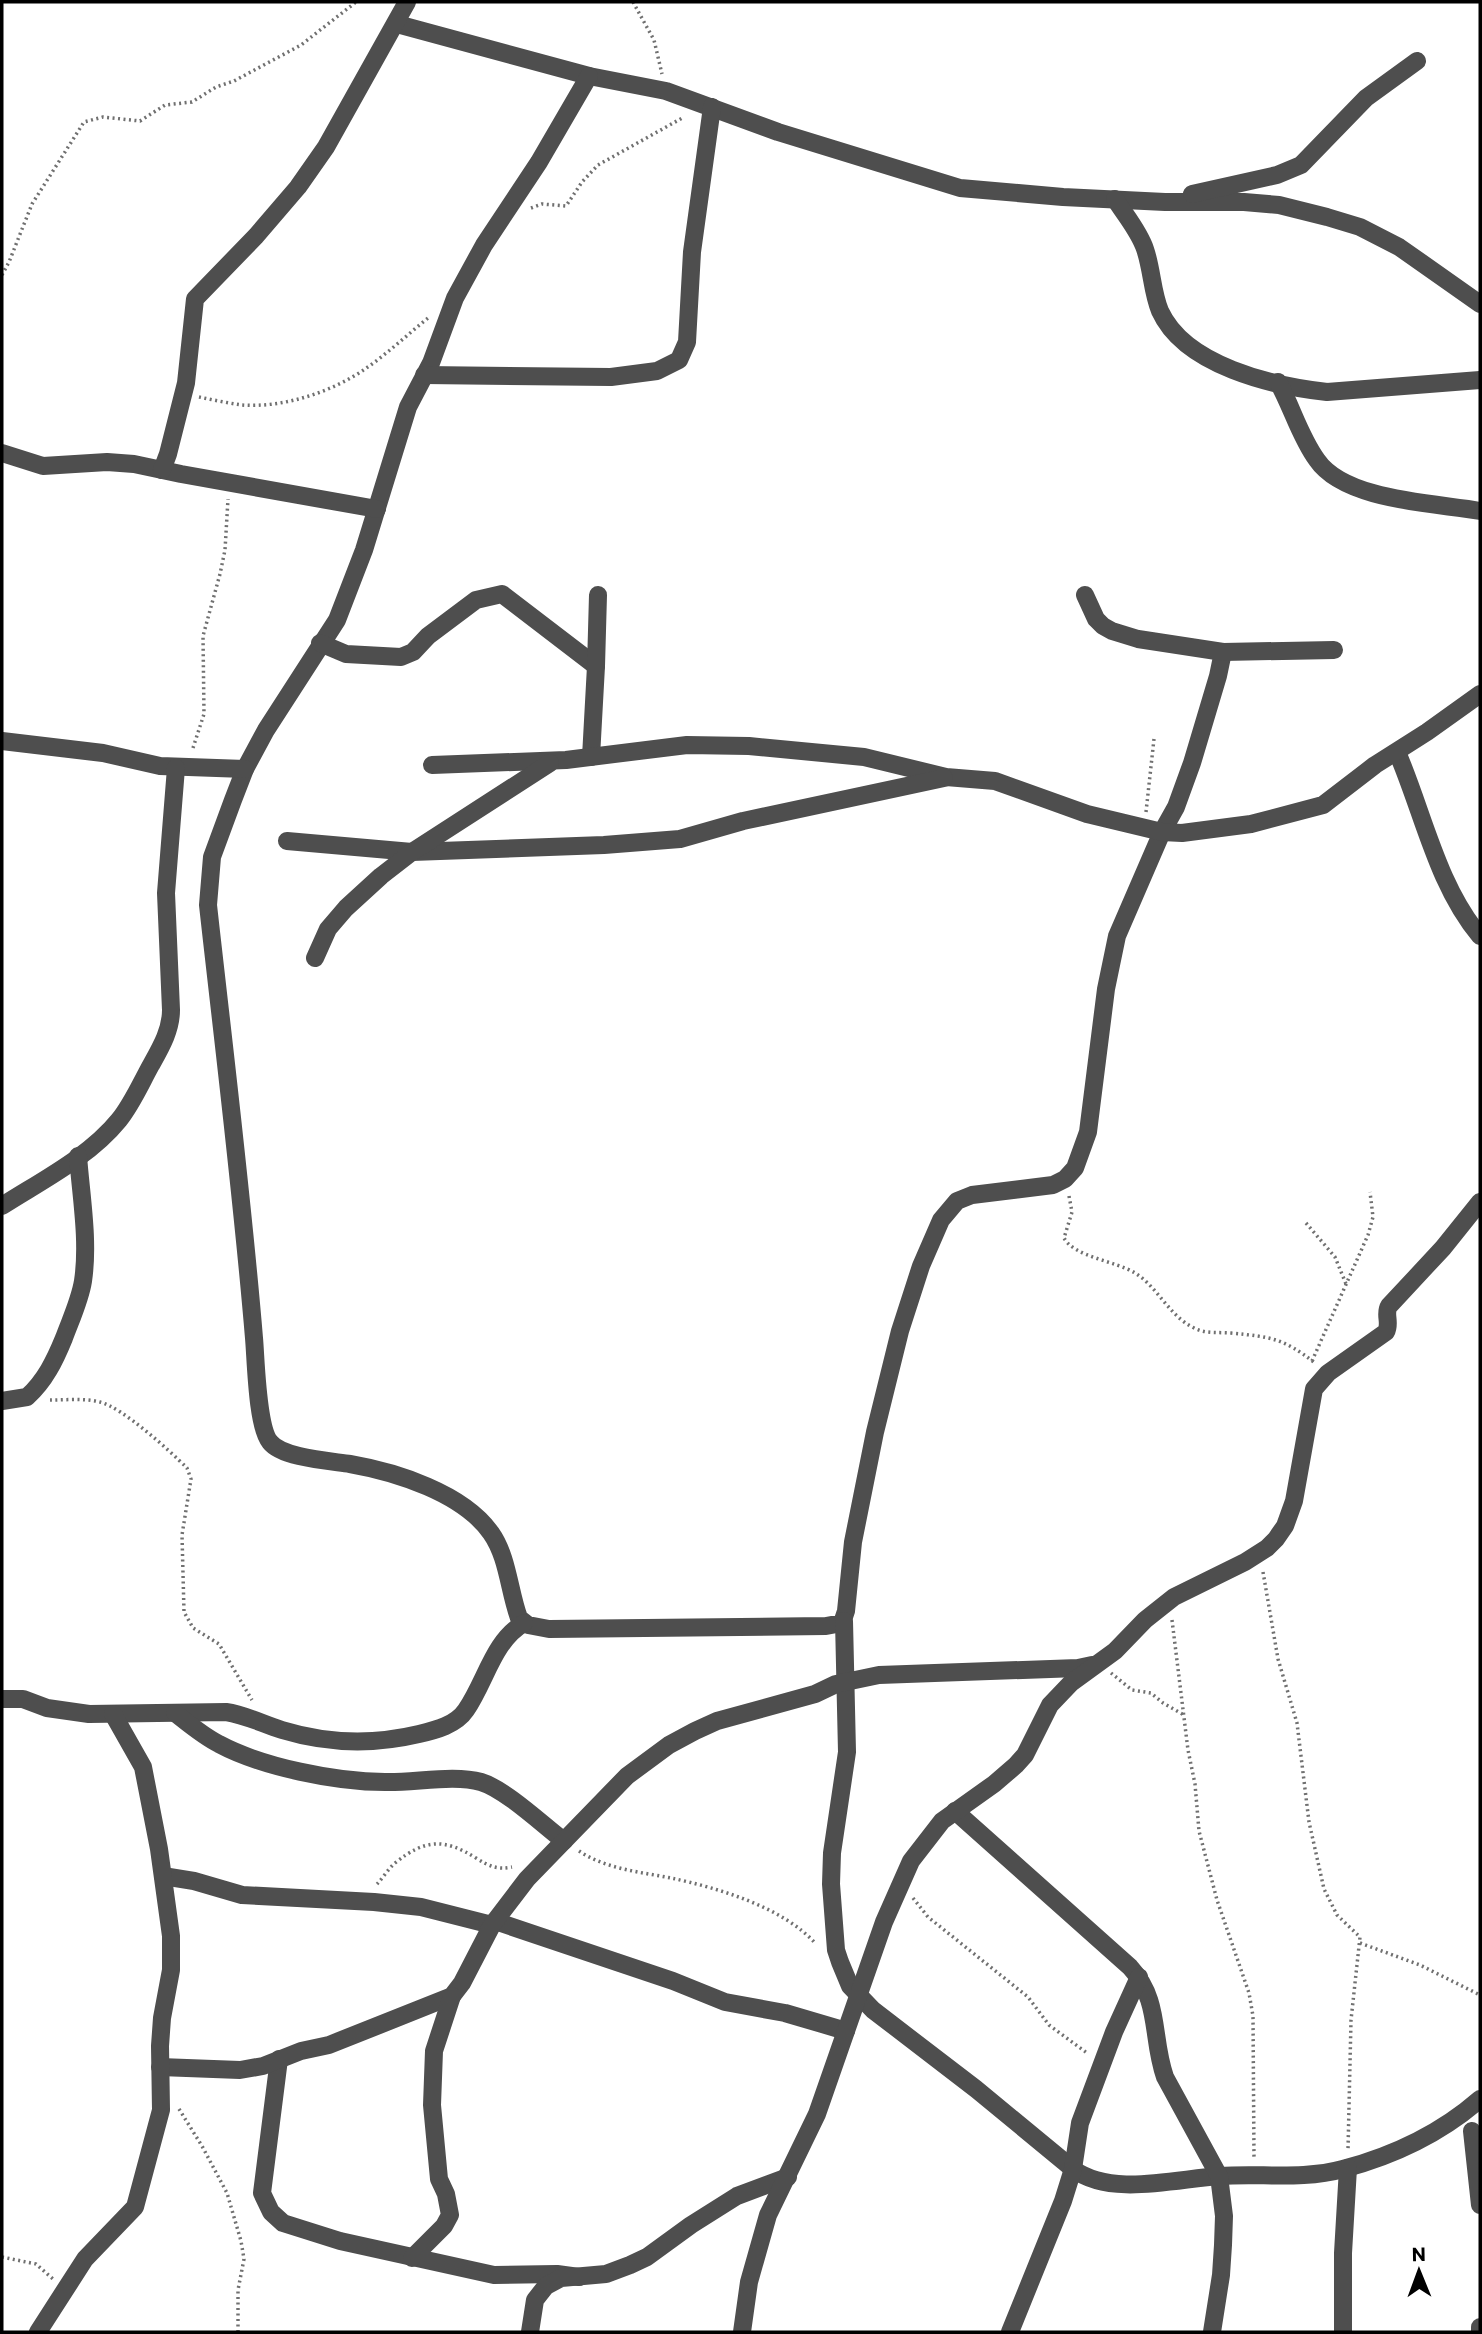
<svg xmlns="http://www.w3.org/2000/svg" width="1482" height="2334" font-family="Commissioner,sans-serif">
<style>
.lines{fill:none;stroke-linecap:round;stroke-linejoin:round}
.path{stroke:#707070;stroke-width:3.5;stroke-dasharray:2 3.5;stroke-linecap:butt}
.minor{stroke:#4e4e4e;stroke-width:18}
</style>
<rect width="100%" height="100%" fill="#fff"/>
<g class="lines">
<g class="path">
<polyline points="633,2 654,40 662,74"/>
<polyline points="531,208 542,204 566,206 582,182 598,165 684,117"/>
<polyline points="2,275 9,262 32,204 84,122 103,117 140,121 165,105 192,102 216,87 234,81 301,45 356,2"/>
<path d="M199 397C213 400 228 403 242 405 283 408 332 392 365 369 387 354 407 335 428 318"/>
<polyline points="193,748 204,714 203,636 220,574 225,550 228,499"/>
<polyline points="1146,812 1154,739"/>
<path d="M1069 1196 1072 1212 1064 1238C1074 1257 1116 1261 1135 1273 1158 1287 1169 1316 1194 1328 1205 1334 1218 1332 1231 1333 1271 1337 1283 1338 1315 1363"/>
<polyline points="1306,1223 1335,1257 1346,1284"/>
<polyline points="1312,1361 1368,1235 1373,1217 1370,1192"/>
<path d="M50 1400C66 1400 84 1398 100 1402 123 1408 169 1450 187 1468L191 1479 182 1535 184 1612 193 1628 219 1644 252 1700"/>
<polyline points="1263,1572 1278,1659 1297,1723 1309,1822 1324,1889 1337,1915 1360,1937 1351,2020 1348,2150"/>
<polyline points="1172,1620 1188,1750 1195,1784 1199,1831 1217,1900 1249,1993 1253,2016 1254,2159"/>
<polyline points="1111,1673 1132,1690 1151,1693 1163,1703 1184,1715"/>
<path d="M579 1851C606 1869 640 1872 671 1878 718 1888 783 1907 816 1944"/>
<path d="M377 1884C383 1878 388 1869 395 1863 425 1839 444 1838 476 1858 489 1866 497 1870 512 1867"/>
<polyline points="913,1898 928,1917 1028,1997 1049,2025 1087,2053"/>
<polyline points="1360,1943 1420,1965 1480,1995"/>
<polyline points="179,2109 202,2146 227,2193 241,2241 244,2259 238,2290 238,2332"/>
<polyline points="2,2257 36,2264 53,2279"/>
</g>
<g class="minor">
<polyline points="397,24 589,76 666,91 778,132 960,188 1063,197 1165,202 1244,202 1279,205 1327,217 1360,227 1399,247 1480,304"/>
<path d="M589 76 539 162 484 245 455 298 431 363 408 407 364 550 337 620 266 730 245 769 233 800 212 857 208 905C224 1049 242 1193 254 1338 256 1360 257 1427 270 1442 282 1458 331 1461 350 1464 396 1472 463 1493 491 1533 508 1557 509 1591 519 1618L528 1625 549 1629 826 1626 842 1623 846 1611 853 1542 875 1432 900 1331 921 1266 941 1220 957 1201 972 1195 1053 1185 1065 1179 1075 1168 1088 1132 1106 989 1117 936 1162 832 1176 807 1192 763 1218 676 1223 652"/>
<polyline points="1192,194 1277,175 1301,165 1366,98 1417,61"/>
<path d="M1115 199C1125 215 1139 231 1145 249 1152 269 1152 292 1160 311 1185 366 1273 386 1327 392L1480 380"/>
<polyline points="424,375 611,377 657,371 679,360 687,342 692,252 712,107"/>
<path d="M1278 382C1292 407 1300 437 1317 460 1345 501 1436 503 1480 511"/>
<polyline points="2,453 43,466 107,462 134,464 181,474 377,509"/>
<polyline points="162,470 168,454 186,383 195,299 256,236 298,187 326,147 407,2"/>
<polyline points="1085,595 1096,619 1103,626 1112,631 1138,639 1223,652 1334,650"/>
<polyline points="320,643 346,654 401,657 413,652 428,636 476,600 502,594 596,666"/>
<polyline points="2,741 103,753 160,766 245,769"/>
<path d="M1397 752C1423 812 1437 885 1480 936"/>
<polyline points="591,757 596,666 598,595"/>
<polyline points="432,765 566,760 687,745 749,746 864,757 946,777 995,781 1087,814 1162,832 1182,833 1251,824 1323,805 1375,765 1427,732 1480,694"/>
<polyline points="287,841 412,852 604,845 680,839 743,821 944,778"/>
<polyline points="315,958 328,929 346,908 381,876 412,852 550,763"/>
<path d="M2 1206C41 1181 89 1157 119 1120 132 1104 141 1083 151 1065 161 1047 171 1030 171 1010L166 893 176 768"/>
<path d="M2 1401 27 1397C45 1381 55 1360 64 1338 71 1319 80 1300 83 1281 89 1241 81 1196 78 1156"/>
<path d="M844 1621 847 1752 832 1853 831 1884 836 1950 840 1962 850 1986 873 2010 976 2089 1073 2169C1111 2197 1175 2179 1220 2176 1260 2173 1303 2180 1343 2169 1392 2156 1441 2133 1480 2099"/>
<path d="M2 1699H23L47 1708 89 1714 226 1712C246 1715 263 1724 282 1730 328 1744 373 1745 419 1734 436 1730 456 1725 466 1710 486 1681 493 1641 524 1623"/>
<path d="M175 1713C189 1724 203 1736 219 1744 262 1767 336 1782 385 1782 414 1783 454 1774 481 1782 505 1789 543 1825 564 1841"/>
<path d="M955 1811 1130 1967C1161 2001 1151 2037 1165 2077L1219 2176 1224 2216 1223 2245 1221 2275 1212 2332"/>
<polyline points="163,1876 194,1881 242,1895 374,1902 421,1907 492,1925"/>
<polyline points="495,1921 673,1981 725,2002 785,2013 846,2031"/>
<polyline points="279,2059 262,2193 271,2212 283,2223 340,2241 494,2275 557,2274 579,2277"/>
<polyline points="160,2067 240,2070 263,2066 301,2051 329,2045 452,1996 462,1983 492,1925 527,1879 627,1776 669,1745 695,1731 717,1721 815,1694 836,1684 879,1675 1078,1668 1092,1665"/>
<polyline points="1472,2131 1480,2205"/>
<polyline points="412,2258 444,2226 450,2215 446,2194 439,2179 432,2105 434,2051 452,1996"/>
<polyline points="38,2332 85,2259 135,2207 161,2110 160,2046 162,2018 171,1970 171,1936 159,1849 143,1767 113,1714"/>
<polyline points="530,2332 535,2300 546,2286 561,2278 606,2274 630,2265 647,2257 691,2225 737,2196 788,2177"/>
<path d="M742 2332 749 2282 768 2215 817 2114 884 1922 911 1861 942 1821 994 1784 1016 1765 1025 1755 1050 1705 1071 1683 1115 1651 1145 1620 1174 1597 1245 1562 1267 1548 1276 1539 1285 1526 1294 1501 1314 1389 1328 1373 1386 1332C1391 1323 1384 1314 1389 1306L1443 1248 1480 1202"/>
<polyline points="1010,2332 1063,2201 1073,2169 1080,2123 1114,2032 1139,1977"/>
<polyline points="1343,2332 1343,2253 1348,2168"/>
<polyline points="1480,2332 1480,2327"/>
</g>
</g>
<rect width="1482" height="2334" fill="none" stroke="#000000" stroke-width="7"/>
<g transform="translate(1419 2271) rotate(359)" stroke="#ffffff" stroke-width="5" paint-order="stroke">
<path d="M0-5L12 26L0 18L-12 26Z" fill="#000000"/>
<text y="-10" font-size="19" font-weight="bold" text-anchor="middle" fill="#000000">N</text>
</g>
</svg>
